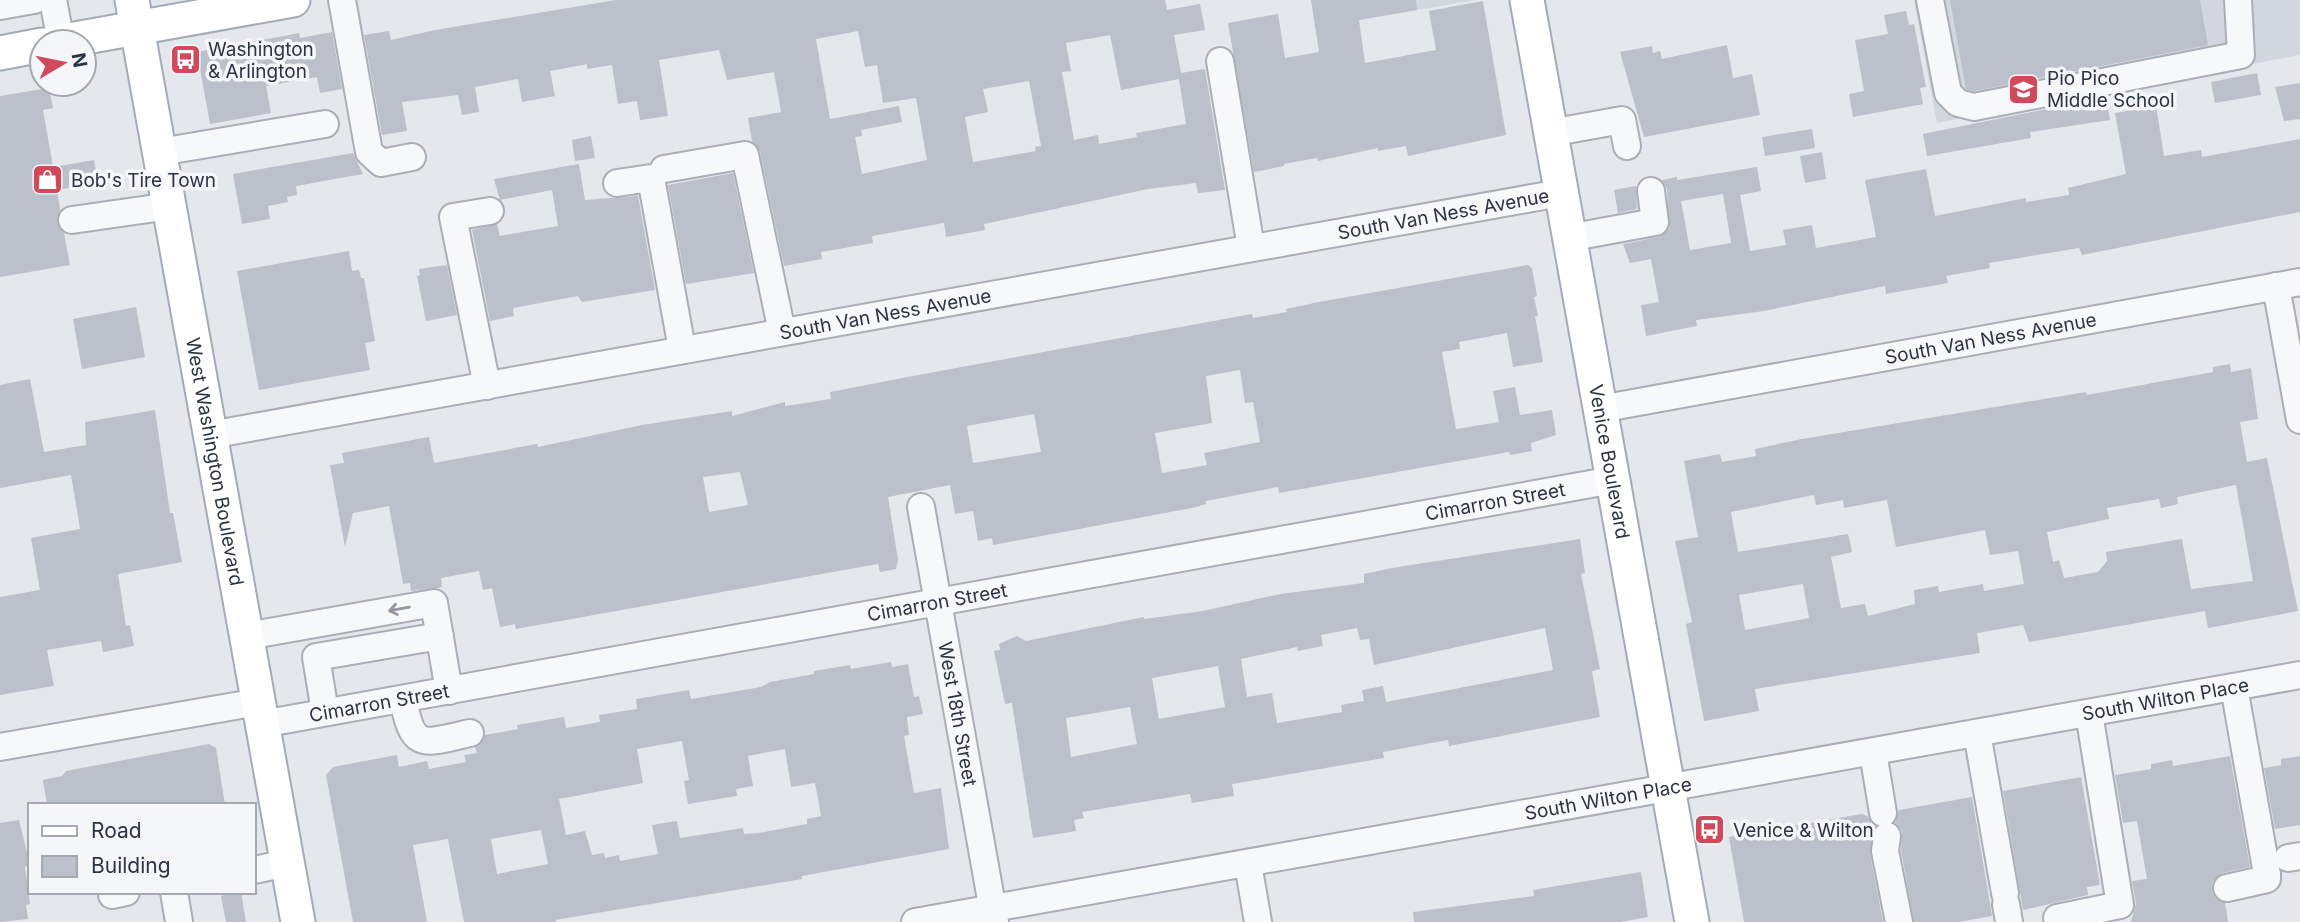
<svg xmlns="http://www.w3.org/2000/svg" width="2300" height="922" font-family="Inter,sans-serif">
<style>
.built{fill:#d2d6de}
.building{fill:#bbc0ca;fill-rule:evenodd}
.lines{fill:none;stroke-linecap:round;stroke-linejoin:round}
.minor-casing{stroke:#a9aeb7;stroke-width:30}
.major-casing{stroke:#a3abb8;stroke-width:37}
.minor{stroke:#f7f8fa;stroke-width:26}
.major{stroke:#fff;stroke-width:33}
.oneway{stroke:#9196a0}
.labels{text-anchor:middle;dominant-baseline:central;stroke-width:7;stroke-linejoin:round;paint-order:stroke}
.poi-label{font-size:19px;fill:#2b3445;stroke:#f4f6f9;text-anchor:start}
.street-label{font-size:19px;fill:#2b3445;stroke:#f4f6f9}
</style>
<rect width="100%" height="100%" fill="#e4e7ec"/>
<g class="built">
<polygon points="1379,0 1475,0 1381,16"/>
<polygon points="1914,0 2300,0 2300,55 1937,123"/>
</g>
<g class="building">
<path d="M616 0H1165L1167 10 1200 4 1205 30 1174 35 1181 73 1205 69 1225 190 1198 193 1196 183 1148 189 984 224 985 230 946 237 944 223 872 236 873 243 821 252 822 259 784 266 760 152 752 141 748 118 781 112 774 72 727 80 719 50 659 60 668 116 640 120 637 101 618 104 612 65 587 69V64L550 71 555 96 522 102 518 79 475 87 479 112 462 115 458 95 402 102 407 131 382 135 364 35 389 31 391 40 435 30ZM858 31 865 67 877 65 883 103 916 98 927 160 862 174 855 137 862 136 861 130 902 122 899 106 830 119 816 39ZM1110 35 1121 90 1179 79 1186 124 1136 133 1137 137 1099 144 1098 135 1074 140 1062 72 1071 71 1066 43ZM1029 81 1041 146 1035 147 1036 151 973 162 965 117 988 112 983 89Z"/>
<polygon points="1311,0 1416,0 1417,10 1359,20 1365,63 1436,50 1429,11 1483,1 1506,135 1408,156 1406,146 1378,151 1378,148 1318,161 1317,158 1284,164 1284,166 1254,172 1228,23 1278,14 1285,58 1319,52"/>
<polygon points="1950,0 2200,0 2208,45 1974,91 1966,89"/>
<polygon points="1906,11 1909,25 1914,24 1926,87 1920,88 1923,104 1853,117 1849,94 1864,91 1855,40 1888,34 1884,15"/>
<polygon points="332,32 342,89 320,93 317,77 266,86 271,113 210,124 197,52 299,33 300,38"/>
<polygon points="1727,45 1733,78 1752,74 1760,115 1644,137 1620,52 1652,46 1653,53 1660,51 1662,59"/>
<polygon points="2257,73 2261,95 2215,103 2211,82"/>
<polygon points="2300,83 2300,119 2284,121 2275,87"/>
<polygon points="49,88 53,108 43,110 53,167 94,160 98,183 57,190 60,210 57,223 64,233 70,265 0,277 0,96"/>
<polygon points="2106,97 2110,120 2030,132 2031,138 1927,156 1923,134"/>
<path d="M2156 106 2164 156 2201 150 2202 157 2300 139V212L2082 255 2079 248 1989 263 1990 268 1946 276 1948 283 1886 294 1885 286 1764 311 1696 320 1697 326 1646 336 1641 305 1659 302 1651 259 1630 263 1623 244 1658 237 1669 228 1667 189 1662 180 1677 177V180L1757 167 1761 191 1740 195 1750 251 1786 245 1783 230 1812 225 1816 248 1876 237 1865 180 1926 169 1935 216 2026 198V202L2069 195 2068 188 2126 174 2115 113ZM1723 194 1731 243 1690 250 1681 201Z"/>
<polygon points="1812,129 1815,148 1765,156 1762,137"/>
<polygon points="591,136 595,158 575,161 572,140"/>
<polygon points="1822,152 1826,179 1805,183 1800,156"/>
<polygon points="353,153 363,174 296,186 297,195 287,197 288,202 268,206 270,219 242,224 233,174"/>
<polygon points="579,164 585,200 638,196 655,290 582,302 578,296 513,308 514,316 490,321 472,230 497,224 500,236 558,226 552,190 500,200 494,179"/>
<polygon points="733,173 754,273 686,284 668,185"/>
<polygon points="1636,186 1637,209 1618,213 1614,190"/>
<polygon points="349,251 352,271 359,270 361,278 364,278 375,341 365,343 370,370 259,390 237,271"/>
<polygon points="447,265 457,315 426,321 417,276 420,275 419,269"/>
<path d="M1528 265 1532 268 1537 296 1534 297 1538 316H1535L1543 362 1513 367 1507 333 1459 342 1460 349 1442 352 1456 429 1499 422 1493 391 1515 387 1520 415 1552 410 1556 435 1531 443 1532 451 1510 455 1509 452 1279 493 1278 487 1206 501V504L1192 508 993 545 992 538 978 541 973 511 955 514 950 485 888 497 898 560 896 569 880 572 878 564 516 629 515 624 500 627 492 588 483 590 479 571 441 578 442 587 438 588 411 591 410 583 403 584 389 506 353 513 345 547 330 465 344 463 342 453 429 437 434 463 537 444 538 447 642 425 732 411V416L785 402V406L831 399 830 392 918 375 1252 314 1253 318 1287 312 1286 309 1319 302ZM1240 370 1245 403 1253 402 1260 442 1204 453 1207 465 1162 473 1155 433 1212 423 1206 376ZM1034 414 1041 452 973 463 967 426ZM740 472 748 505 709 512 703 477Z"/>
<polygon points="136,307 145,357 82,369 73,319"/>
<path d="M2230 364 2231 372 2251 368 2258 419 2240 422 2247 462 2267 458 2298 611 2208 628 2205 611 2029 642 2023 625 1977 633 1980 653 1755 689 1759 711 1704 721 1686 624 1692 622 1675 541 1698 537 1684 461 1720 454 1722 462 1756 456 1755 449 1802 439 2086 392 2087 395 2213 372V367ZM2236 485 2253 581 2191 589 2182 539 2106 552 2107 561 2098 572 2064 578 2059 560 2053 562 2047 532 2109 519 2107 508 2159 499 2161 508 2178 504 2177 497ZM1814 495 1816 505 1843 500 1844 508 1887 500 1896 547 1985 530 1990 555 2018 551 2024 584 1984 591 1983 584 1939 592 1938 586 1914 590 1915 604 1868 616 1865 604 1841 608 1831 557 1852 552 1848 534 1738 552 1731 512ZM1803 584 1809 618 1745 630 1739 595Z"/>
<polygon points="30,379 44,452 86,445 85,422 155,410 170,513 173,513 182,562 118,574 126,626 130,625 134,646 103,652 101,641 47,650 54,686 0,695 0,597 40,590 31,538 80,529 71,475 0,488 0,385"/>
<path d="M1580 539 1585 573 1581 574 1600 669 1592 671 1600 717 1449 746 1448 740 1383 752 1384 758 1232 784 1234 796 1192 803 1190 794 1082 812 1084 818 1074 820 1076 831 1033 838 1012 703 1005 704 994 651 1000 650 999 644 1017 636 1026 641 1144 617V619L1203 611 1280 594 1364 583V574L1392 568ZM1357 628 1360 640 1369 639 1374 665 1545 628 1553 670 1386 702 1383 686 1362 690 1364 701 1341 705 1342 712 1277 723 1272 693 1247 697 1241 659 1297 647 1298 651 1323 646 1321 635ZM1218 666 1225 707 1159 719 1152 678ZM1130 707 1137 744 1071 757 1066 718Z"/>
<path d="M891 662 892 667 908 664 914 697 919 696 923 714 907 717 909 735 904 736 914 793 941 788 949 849 802 876V879L555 920 556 922H464L448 839 413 845 427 922H353L326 775 333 767 397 755 399 767 427 761 429 769 466 762 464 755 477 753 475 747 485 735 518 729 517 725 564 717 566 728 600 722 599 715 637 709 636 699 689 690 691 699 761 687 770 682 814 674V671L850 665 851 669ZM682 741 689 780 684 781 688 804 737 796 736 789 753 786 748 756 785 749 791 787 815 783 821 816 807 819V824L759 833 744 834 743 828 680 838 677 821 652 825 658 854 620 861 619 855 605 858 604 853 592 855 585 831 566 835 559 799 643 783 637 749ZM541 830 548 864 497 874 491 839Z"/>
<polygon points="209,744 216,748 225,805 47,805 43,780 62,776 66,771"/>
<polygon points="2230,756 2250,867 2223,873 2212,883 2212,892 2216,899 2225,903 2228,922 2131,922 2136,903 2132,881 2147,879 2137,821 2123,823 2115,775 2151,769 2151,764 2172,760 2173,766"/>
<polygon points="2300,756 2300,825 2275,829 2264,768 2281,765 2281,759"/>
<polygon points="2081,777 2100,885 2087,887 2088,895 2023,910 2003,791"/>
<polygon points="1972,797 1992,916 1959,922 1914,922 1901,850 1902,831 1895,823 1899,810"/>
<polygon points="1862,814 1867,816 1875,826 1870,854 1883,922 1744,922 1729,837"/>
<polygon points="19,820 30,865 25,867 30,904 26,905 28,919 0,922 0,823"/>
<polygon points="1641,872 1648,917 1620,922 1414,922 1413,912 1421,911 1534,896 1533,890"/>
<polygon points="241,892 246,922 226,922 221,896"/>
</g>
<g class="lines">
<defs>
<g id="minor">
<polyline points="53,0 61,42"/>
<polyline points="342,0 369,152 381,163 412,157"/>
<polyline points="1930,0 1948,93 1958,103 1974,107 2241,55 2238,0"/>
<polyline points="0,6 34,0"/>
<polyline points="1220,61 1251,248"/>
<polyline points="1550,133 1622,120 1627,146"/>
<polyline points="160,152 325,124"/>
<polyline points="664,169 745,155 782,332"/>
<polyline points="617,183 651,178 682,349"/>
<polyline points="72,220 170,206"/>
<polyline points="1568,238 1655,222 1651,191"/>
<polyline points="2276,286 2300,420"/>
<polyline points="487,386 453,217 490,211"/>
<path id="s1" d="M1600 409 2300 282"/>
<path id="s2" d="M210 435 1560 193"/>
<path id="s3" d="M921 507 995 922"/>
<polyline points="247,636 434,603 449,691"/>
<path d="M403 699C413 751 422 744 470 733"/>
<polyline points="325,712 316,657 440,636"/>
<path id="s4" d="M262 724 1613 480"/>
<polyline points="1977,733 2005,893"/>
<polyline points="0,747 258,702"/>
<polyline points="1873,752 1883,813"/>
<polyline points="1887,836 1885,851 1899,922"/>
<polyline points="2288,858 2300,856"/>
<polyline points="1248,864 1258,922"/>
<polyline points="254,870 287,863"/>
<polyline points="2227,888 2267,879 2267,874 2234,687"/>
<polyline points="174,892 179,922"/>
<polyline points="112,895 126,892"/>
<polyline points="2006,904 2009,922"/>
<polyline points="2057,918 2120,905 2089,713"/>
<path id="s5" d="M915 922 2300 675"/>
</g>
<g id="major">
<path id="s6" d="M132 0 298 922"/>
<path id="s7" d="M1527 0 1692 922"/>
<polyline points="58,42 293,0"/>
<polyline points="0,53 42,45"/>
</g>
</defs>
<use href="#minor" class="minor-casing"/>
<use href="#major" class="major-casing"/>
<use href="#minor" class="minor"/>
<use href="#major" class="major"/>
</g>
<defs><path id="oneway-shaft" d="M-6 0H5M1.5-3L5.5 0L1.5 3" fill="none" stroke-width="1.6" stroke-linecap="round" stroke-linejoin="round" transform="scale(1.75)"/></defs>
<use class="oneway" href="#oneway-shaft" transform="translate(399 609) rotate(170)"/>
<defs>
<symbol id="bus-square" viewBox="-11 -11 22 22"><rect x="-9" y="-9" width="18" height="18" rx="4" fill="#d1495b" stroke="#f4f6f9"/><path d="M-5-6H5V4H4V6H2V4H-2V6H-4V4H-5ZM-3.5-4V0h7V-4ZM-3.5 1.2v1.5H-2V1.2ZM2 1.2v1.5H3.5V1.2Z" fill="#fff"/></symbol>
<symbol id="school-square" viewBox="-11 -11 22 22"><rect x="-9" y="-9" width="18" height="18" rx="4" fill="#d1495b" stroke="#f4f6f9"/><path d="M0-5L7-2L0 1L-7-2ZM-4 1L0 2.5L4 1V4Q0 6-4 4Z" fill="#fff"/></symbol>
<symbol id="shop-square" viewBox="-11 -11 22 22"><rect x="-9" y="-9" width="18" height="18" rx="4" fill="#d1495b" stroke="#f4f6f9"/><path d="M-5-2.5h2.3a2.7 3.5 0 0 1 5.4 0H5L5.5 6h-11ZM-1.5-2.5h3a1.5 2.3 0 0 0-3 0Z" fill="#fff"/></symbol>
</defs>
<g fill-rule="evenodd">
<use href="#bus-square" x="168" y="42" width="35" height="35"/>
<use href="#school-square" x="2006" y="72" width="35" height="35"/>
<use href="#shop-square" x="30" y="162" width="35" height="35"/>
<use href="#bus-square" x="1692" y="812" width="35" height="35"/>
</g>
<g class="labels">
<g class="poi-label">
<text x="208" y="49">Washington<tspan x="208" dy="22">&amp; Arlington</tspan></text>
<text x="2047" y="78">Pio Pico<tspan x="2047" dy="22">Middle School</tspan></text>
<text x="71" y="180">Bob's Tire Town</text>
<text x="1733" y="830">Venice &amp; Wilton</text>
</g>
<g class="street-label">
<text stroke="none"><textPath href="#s2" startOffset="1253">South Van Ness Avenue</textPath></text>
<text stroke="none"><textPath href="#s2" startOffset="686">South Van Ness Avenue</textPath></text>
<text stroke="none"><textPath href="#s1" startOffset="397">South Van Ness Avenue</textPath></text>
<text stroke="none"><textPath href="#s6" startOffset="469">West Washington Boulevard</textPath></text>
<text stroke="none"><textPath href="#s7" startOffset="469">Venice Boulevard</textPath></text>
<text stroke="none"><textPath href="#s4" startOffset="1253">Cimarron Street</textPath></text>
<text stroke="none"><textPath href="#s4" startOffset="686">Cimarron Street</textPath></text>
<text stroke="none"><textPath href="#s5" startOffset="1270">South Wilton Place</textPath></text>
<text stroke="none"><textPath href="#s4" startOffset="119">Cimarron Street</textPath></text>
<text stroke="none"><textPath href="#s3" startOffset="210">West 18th Street</textPath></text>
<text stroke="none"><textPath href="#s5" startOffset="704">South Wilton Place</textPath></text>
</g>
</g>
<rect x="28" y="803" width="228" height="91" fill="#f4f6f9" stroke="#a4a8b1" stroke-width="2"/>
<rect x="42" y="826" width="35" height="10" fill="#ffffff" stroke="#a4a8b1" stroke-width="2"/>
<text x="91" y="838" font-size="21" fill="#2b3445">Road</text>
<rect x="42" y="856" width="35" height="21" fill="#bbc0ca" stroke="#a4a8b1" stroke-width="2"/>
<text x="91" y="873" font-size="21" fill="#2b3445">Building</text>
<g transform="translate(63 63) rotate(80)"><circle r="33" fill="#f4f6f9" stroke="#a4a8b1" stroke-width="2"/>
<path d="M0-5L12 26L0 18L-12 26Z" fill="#d1495b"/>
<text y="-10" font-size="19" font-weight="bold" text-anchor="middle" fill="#2b3445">N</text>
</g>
</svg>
